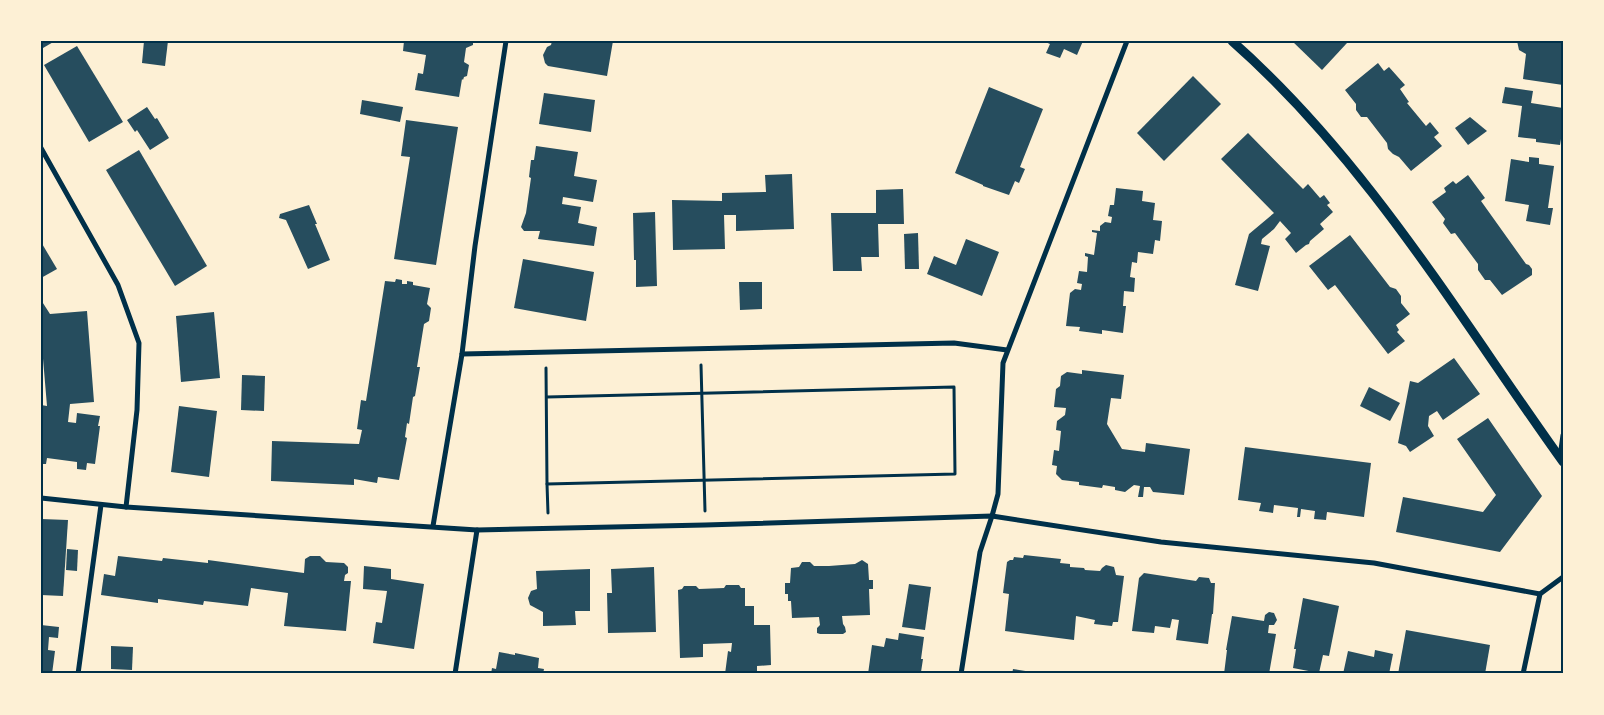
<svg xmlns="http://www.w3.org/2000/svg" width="1604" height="715" font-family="'DejaVu Sans',sans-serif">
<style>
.building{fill:#264d5e}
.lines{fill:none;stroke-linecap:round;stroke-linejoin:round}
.path{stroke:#003049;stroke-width:3}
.minor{stroke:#003049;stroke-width:5}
.tertiary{stroke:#003049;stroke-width:9}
.neatline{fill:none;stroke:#003049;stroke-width:2}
</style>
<rect width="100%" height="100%" fill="#fdf0d5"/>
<g class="building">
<polygon points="41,41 55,41 43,48"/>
<polygon points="144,41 168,41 165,66 142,63"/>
<polygon points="404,41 473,41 473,45 466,48 464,62 469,65 467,76 464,77 463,80 462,79 459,97 415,90 418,73 423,74 426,55 403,51"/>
<polygon points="552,41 613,41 607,76 548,66 545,63 543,55 547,47 551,45"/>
<polygon points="1043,41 1083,41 1077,55 1064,49 1060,58 1046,53 1050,44"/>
<polygon points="1292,41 1345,41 1347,43 1322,70"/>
<polygon points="1517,41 1563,41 1563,85 1523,79 1526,54 1519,50"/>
<polygon points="77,46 123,122 89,142 44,65"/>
<polygon points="1378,63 1384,71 1389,67 1405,85 1400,89 1409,102 1407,103 1426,126 1430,122 1439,133 1434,137 1442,146 1411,171 1399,157 1393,154 1388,149 1387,143 1367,117 1361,117 1356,110 1356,104 1345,90"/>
<polygon points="1193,76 1221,104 1164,161 1137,133"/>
<polygon points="989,87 1043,109 1020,167 1025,169 1019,183 1015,181 1009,195 983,186 983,185 955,173"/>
<polygon points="1505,87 1533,91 1531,103 1563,108 1561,125 1563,125 1563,127 1560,145 1536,142 1536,139 1518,137 1522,106 1502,103"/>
<polygon points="544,93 595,100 591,132 539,124"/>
<polygon points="362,100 403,107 400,122 360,114"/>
<polygon points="147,107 155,119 157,118 169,138 150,150 137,130 135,132 127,120"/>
<polygon points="1470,117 1487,131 1468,145 1455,128"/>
<polygon points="406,120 458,127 436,265 394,259 410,157 401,156"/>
<polygon points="1248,133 1303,189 1308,184 1320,198 1324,195 1330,203 1327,205 1333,212 1320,224 1324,229 1310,241 1309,244 1306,245 1296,253 1285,239 1291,233 1280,221 1274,229 1262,239 1261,244 1270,246 1258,291 1235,285 1249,234 1274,213 1221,159"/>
<polygon points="536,146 578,152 574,176 597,180 593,202 563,197 562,204 581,207 578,223 597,227 594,246 538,239 540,231 524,231 521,227 526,213 531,178 529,177 531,160 534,160"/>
<polygon points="139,150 207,266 175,286 106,170"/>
<polygon points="1529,157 1539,158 1539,164 1554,166 1548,208 1553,208 1550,225 1526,221 1529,205 1505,201 1511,159 1529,162"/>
<polygon points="792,174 794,229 736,231 736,215 724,215 725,249 673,250 672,200 722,201 722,193 766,192 765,175"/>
<polygon points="1468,175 1485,198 1481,201 1526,264 1529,265 1532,269 1532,275 1502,295 1490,280 1485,280 1478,270 1478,264 1455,233 1451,234 1443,223 1445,219 1432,202 1446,192 1444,188 1453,181 1456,184"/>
<polygon points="1116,188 1143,191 1142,201 1155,203 1153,220 1162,221 1160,241 1155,240 1153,254 1138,252 1137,263 1132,262 1130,277 1135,278 1134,292 1124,291 1123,306 1126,306 1123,333 1102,330 1102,334 1079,331 1080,327 1066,326 1070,293 1075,289 1081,290 1082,284 1077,283 1079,271 1087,272 1088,257 1085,256 1085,253 1094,255 1097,233 1092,232 1092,230 1100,231 1100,226 1105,222 1111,223 1112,217 1108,216 1110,205 1114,205"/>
<polygon points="903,189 904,224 878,224 879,257 861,257 862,271 833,271 831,213 876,213 876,190"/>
<polygon points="309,205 317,224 315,224 330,260 308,269 286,220 279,218 280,214"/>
<polygon points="655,212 657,286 636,287 636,260 634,260 633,213"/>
<polygon points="918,233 919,269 905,269 904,234"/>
<polygon points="1350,235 1390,287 1396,289 1401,296 1401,303 1410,314 1396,325 1399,330 1397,332 1405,341 1388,354 1335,285 1328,290 1309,266"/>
<polygon points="966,239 999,252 982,296 927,274 934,256 956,265"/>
<polygon points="41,242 57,269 41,278"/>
<polygon points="523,259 594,272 586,321 514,308"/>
<polygon points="396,279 402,280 402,284 407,284 407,281 413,282 413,285 430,288 427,304 431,308 429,321 424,324 417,367 420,367 415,396 413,397 409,424 407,423 405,437 407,438 399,480 378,477 377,483 354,479 354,485 271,481 272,441 359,444 362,430 357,429 361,400 366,401 385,281 395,282"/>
<polygon points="739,282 762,282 762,309 740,310"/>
<polygon points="41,300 50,314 87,311 94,402 70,404 68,422 76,423 77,413 100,416 98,426 100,426 95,464 87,463 86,470 77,469 77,462 47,458 46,464 41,464 41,405 47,406 41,335"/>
<polygon points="214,312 220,378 181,382 176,316"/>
<polygon points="1454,358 1480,394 1443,420 1437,411 1429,416 1428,426 1434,436 1410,452 1406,446 1398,443 1410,381 1418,383"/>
<polygon points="1082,370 1124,375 1121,399 1111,398 1107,424 1122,449 1145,452 1146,443 1190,449 1184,495 1153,492 1150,487 1144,487 1143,497 1138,497 1140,486 1134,485 1125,492 1115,490 1115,487 1103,485 1102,488 1079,485 1079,482 1062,480 1056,474 1057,466 1052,465 1054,450 1059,451 1061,431 1056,430 1057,421 1065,415 1066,408 1054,407 1056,389 1060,386 1061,376 1067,372 1082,374"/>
<polygon points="242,375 265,376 264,411 241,410"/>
<polygon points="1369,387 1400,403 1390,421 1360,406"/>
<polygon points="179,406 217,411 209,477 171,472"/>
<polygon points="1488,418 1542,496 1500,552 1396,532 1403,497 1483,512 1496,495 1457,439"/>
<polygon points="1245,447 1371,463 1364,517 1327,512 1326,520 1314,519 1315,511 1301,509 1300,517 1297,517 1298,508 1274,505 1273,513 1259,511 1261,503 1238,500"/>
<polygon points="41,519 68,520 63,596 41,595"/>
<polygon points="67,549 78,550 77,571 66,570"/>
<polygon points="1024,555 1061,559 1060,563 1070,564 1070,567 1084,568 1085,570 1100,571 1102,568 1106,565 1114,567 1116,575 1124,576 1118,622 1113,622 1112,626 1094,624 1095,620 1076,616 1074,640 1005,631 1009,594 1003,593 1007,562 1010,560 1013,560 1014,557 1023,558"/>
<polygon points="118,556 162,561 163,558 208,563 208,560 304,573 305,559 310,556 320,556 326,562 344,563 348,567 348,573 345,575 344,581 351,581 346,631 284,626 288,593 251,588 248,606 204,601 203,605 158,599 158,603 101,595 104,574 115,576"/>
<polygon points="862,560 868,564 869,580 873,580 873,589 869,589 870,615 842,616 843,624 845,627 846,632 843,634 820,634 817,633 817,628 820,625 819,617 792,618 791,601 788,601 788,594 785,594 785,583 790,583 791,568 799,567 802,562 810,562 814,566 829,566 855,564"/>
<polygon points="364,566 391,569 391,579 424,584 414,649 373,643 376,622 382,623 387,591 363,589"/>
<polygon points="654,567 656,632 608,633 607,593 612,593 611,569"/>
<polygon points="590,569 590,611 575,611 576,625 543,626 543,612 530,605 528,598 531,591 537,589 536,571"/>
<polygon points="1144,573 1196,581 1199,577 1209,578 1211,583 1215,583 1213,614 1212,614 1208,644 1176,640 1179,620 1172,619 1170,628 1155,626 1154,633 1132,631 1139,578"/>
<polygon points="909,584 931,587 925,630 902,627"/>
<polygon points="726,585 739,585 741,588 745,588 745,606 754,606 754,625 770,625 771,665 757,666 757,674 725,674 728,651 731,652 732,643 703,644 703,657 680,658 678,590 682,589 684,586 696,586 699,589 724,588"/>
<polygon points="1303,598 1339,606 1329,656 1323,655 1319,673 1293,668 1296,649 1294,649"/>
<polygon points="1269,612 1274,613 1277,620 1274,625 1269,625 1268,633 1276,634 1269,674 1224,674 1227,650 1226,650 1232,616 1264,621 1265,615"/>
<polygon points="41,625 59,627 58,638 49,637 48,650 55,651 52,674 41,674"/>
<polygon points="1406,630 1490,645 1485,674 1398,674"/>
<polygon points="899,633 924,637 921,659 923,659 921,672 919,671 919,674 868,674 872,645 884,647 886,638 898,640"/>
<polygon points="111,646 133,647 132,670 111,669"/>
<polygon points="1375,650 1393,654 1389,674 1343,674 1348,651 1374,657"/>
<polygon points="499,652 515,655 515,653 539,658 538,668 544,669 543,674 491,674 492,668 496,669"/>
<polygon points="1013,669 1038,673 1038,674 1012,674"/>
</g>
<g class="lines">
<g class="path">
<polyline points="701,365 705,511"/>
<polyline points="546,368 547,484 955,474 954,387 547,397"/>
<polyline points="547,484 548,513"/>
</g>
<g class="minor">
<polyline points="41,148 118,285 139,343 137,410 126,507"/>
<polyline points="462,354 954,343 1007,350"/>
<polyline points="1560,457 1563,435"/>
<polyline points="41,498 126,507 477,530 705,525 992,516 1161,542 1374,563 1540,594"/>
<polyline points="433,526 462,354 475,246 506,41"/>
<polyline points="78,674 101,505"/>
<polyline points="455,674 477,530"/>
<polyline points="961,674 980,552 992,516 998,494 1003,363 1127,41"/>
<polyline points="1523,674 1540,594 1563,577"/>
</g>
<path class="tertiary" d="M1232 41C1367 160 1459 317 1563 462"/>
</g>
<rect width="1604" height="715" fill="none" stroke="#fdf0d5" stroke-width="85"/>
<rect x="42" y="42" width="1520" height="630" class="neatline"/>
</svg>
